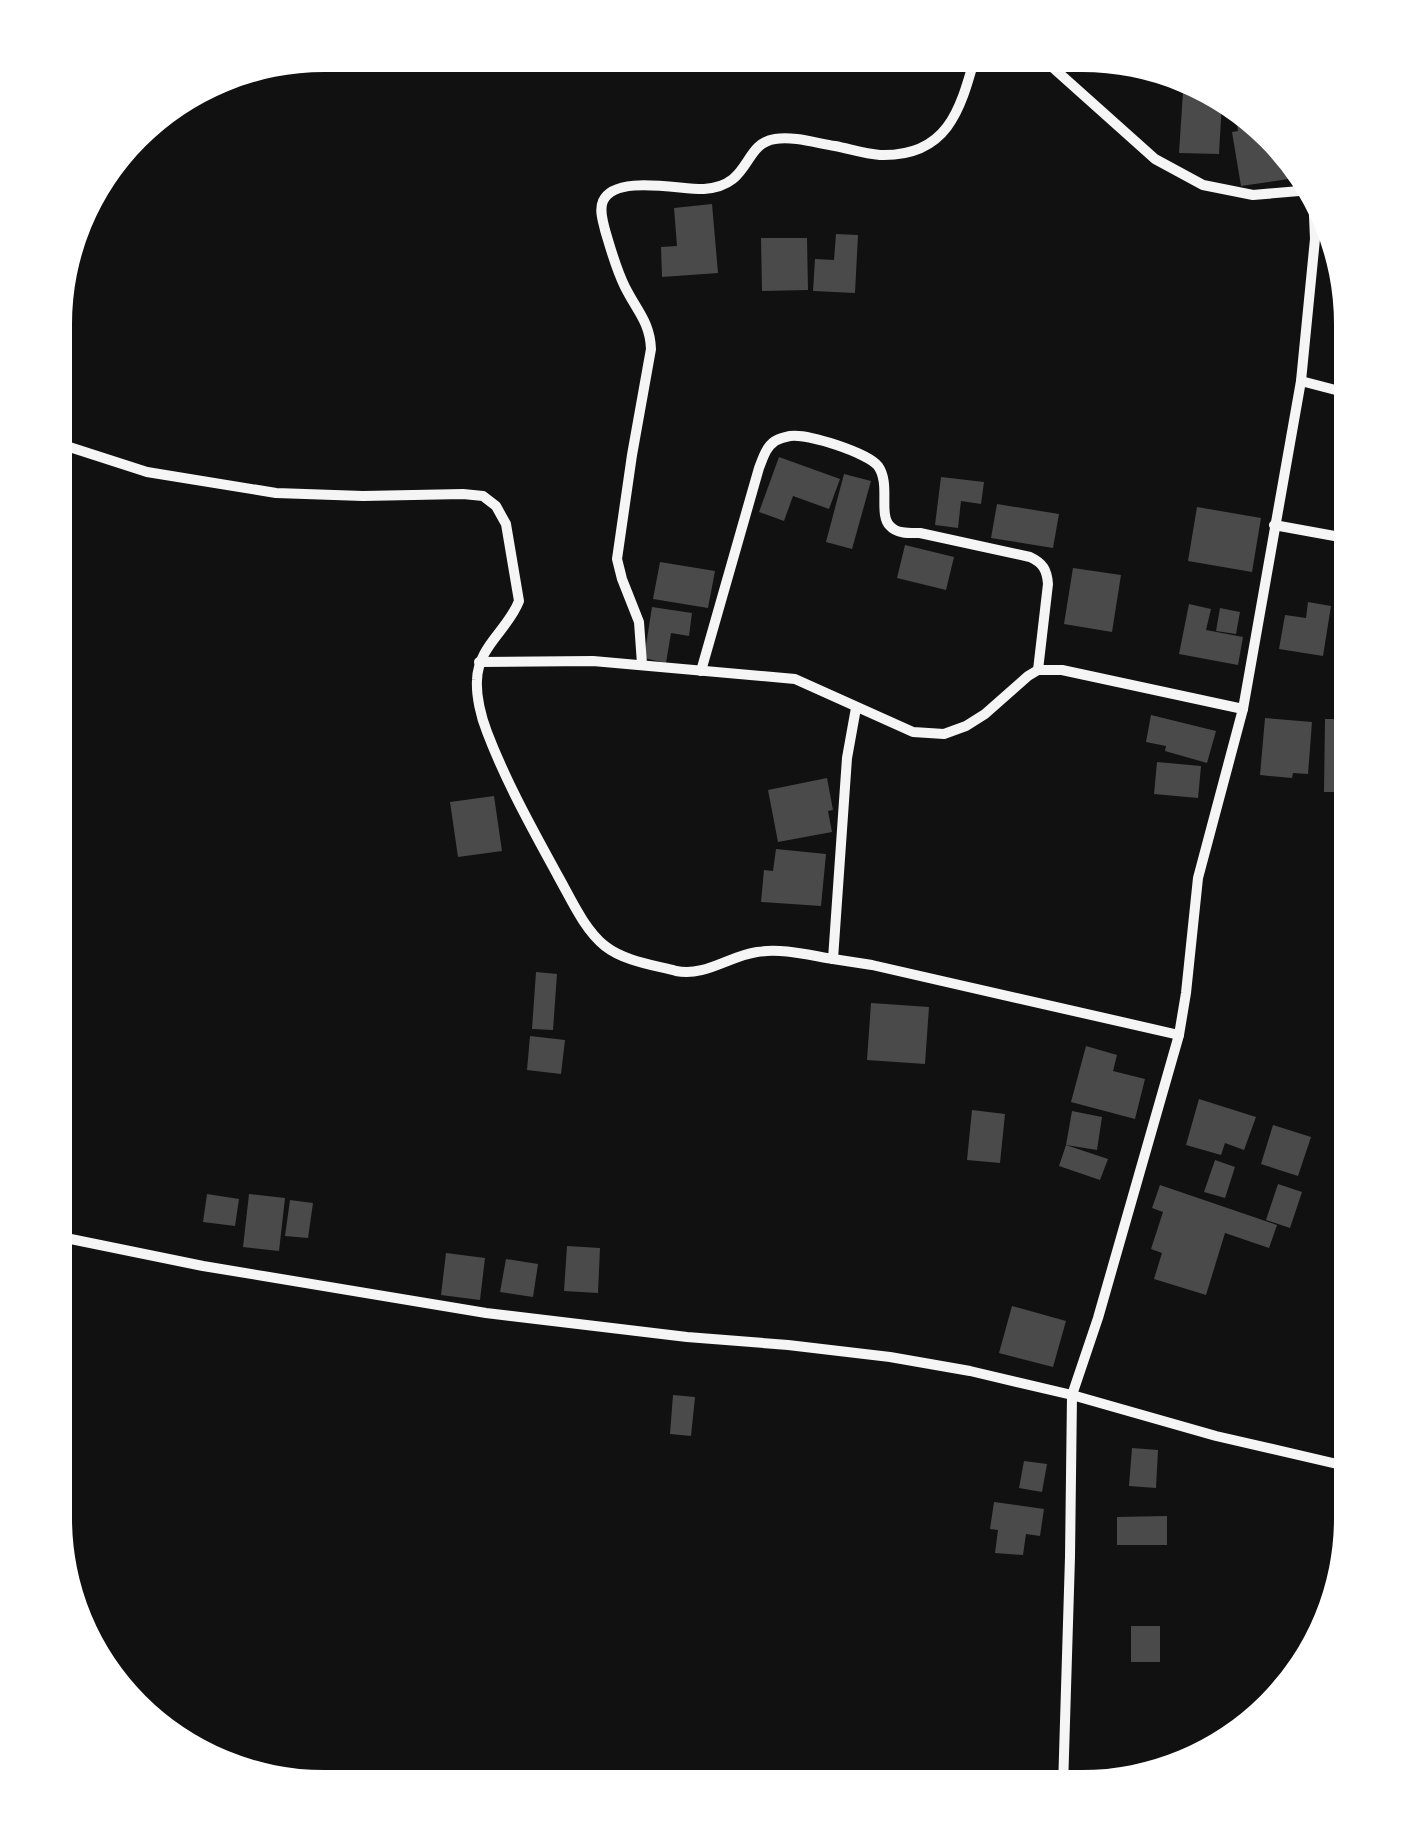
<svg xmlns="http://www.w3.org/2000/svg" width="1406" height="1843" font-family="Lato,sans-serif">
<style>
.building{fill:#4a4a4a}
.lines{fill:none;stroke-linecap:round;stroke-linejoin:round}
.minor{stroke:#f5f5f5;stroke-width:10}
</style>
<rect width="100%" height="100%" fill="#111"/>
<g class="building">
<polygon points="1183,92 1203,93 1222,101 1219,154 1179,153"/>
<polygon points="1248,114 1293,169 1295,178 1241,186 1232,132 1238,131 1236,116"/>
<polygon points="712,204 718,273 662,277 661,247 677,246 674,208"/>
<polygon points="836,234 858,235 855,293 813,291 815,259 834,260"/>
<polygon points="761,238 807,238 808,290 762,291"/>
<polygon points="779,457 840,479 829,509 793,496 784,521 759,512"/>
<polygon points="844,474 871,481 852,549 826,542"/>
<polygon points="941,477 984,482 981,504 961,501 958,528 935,525"/>
<polygon points="997,504 1059,514 1053,548 991,538"/>
<polygon points="1197,507 1261,518 1252,572 1188,561"/>
<polygon points="905,545 954,557 946,590 897,578"/>
<polygon points="660,562 715,571 708,608 653,599"/>
<polygon points="1073,568 1121,575 1112,632 1064,624"/>
<polygon points="1308,602 1331,606 1323,656 1279,649 1285,615 1306,618"/>
<polygon points="1189,604 1211,609 1206,630 1243,637 1238,665 1179,654"/>
<polygon points="652,607 692,613 689,636 671,633 666,663 644,658"/>
<polygon points="1220,608 1240,612 1236,634 1216,631"/>
<polygon points="1151,715 1216,731 1207,763 1165,751 1166,746 1146,742"/>
<polygon points="1265,718 1312,722 1308,774 1293,773 1292,778 1260,775"/>
<polygon points="1325,719 1351,719 1351,792 1324,792"/>
<polygon points="1157,762 1201,766 1198,798 1154,794"/>
<polygon points="827,778 833,810 828,811 832,832 778,842 768,790"/>
<polygon points="494,796 502,851 458,857 450,802"/>
<polygon points="776,849 826,854 821,906 761,902 764,870 773,871"/>
<polygon points="536,972 557,974 553,1030 532,1029"/>
<polygon points="871,1003 929,1007 925,1064 867,1060"/>
<polygon points="530,1036 565,1040 561,1074 527,1070"/>
<polygon points="1086,1046 1117,1055 1113,1071 1145,1079 1135,1119 1071,1102"/>
<polygon points="1199,1099 1256,1117 1244,1150 1225,1143 1221,1155 1186,1145"/>
<polygon points="972,1110 1005,1114 1000,1163 967,1160"/>
<polygon points="1072,1111 1102,1117 1097,1150 1066,1145"/>
<polygon points="1273,1125 1311,1137 1298,1176 1261,1164"/>
<polygon points="1066,1145 1108,1159 1100,1180 1059,1166"/>
<polygon points="1215,1160 1235,1167 1225,1198 1204,1192"/>
<polygon points="1278,1184 1302,1192 1290,1228 1266,1220"/>
<polygon points="1160,1185 1277,1225 1269,1248 1225,1233 1206,1295 1154,1279 1162,1253 1151,1249 1163,1212 1152,1208"/>
<polygon points="207,1194 239,1199 235,1226 203,1222"/>
<polygon points="249,1194 285,1198 279,1251 243,1247"/>
<polygon points="290,1200 313,1203 308,1238 285,1236"/>
<polygon points="567,1246 600,1248 598,1293 564,1291"/>
<polygon points="446,1253 485,1258 480,1300 441,1295"/>
<polygon points="506,1259 538,1264 533,1297 500,1292"/>
<polygon points="1012,1306 1066,1321 1053,1367 999,1353"/>
<polygon points="673,1395 695,1397 691,1436 670,1434"/>
<polygon points="1132,1448 1158,1450 1156,1488 1129,1486"/>
<polygon points="1024,1461 1047,1464 1042,1492 1019,1488"/>
<polygon points="994,1502 1044,1509 1040,1536 1026,1534 1023,1555 995,1553 998,1530 990,1529"/>
<polygon points="1167,1516 1167,1545 1117,1545 1117,1517"/>
<polygon points="1336,1527 1350,1529 1350,1537 1329,1599 1325,1599"/>
<rect x="1131" y="1626" width="29" height="36"/>
</g>
<g class="lines">
<g class="minor">
<polyline points="1041,57 1155,159 1203,185 1253,195 1311,190"/>
<polyline points="1313,193 1315,239 1301,381 1243,709 1198,878 1186,993 1179,1035 1098,1318 1072,1395 1216,1436 1350,1467"/>
<polyline points="1301,381 1351,394"/>
<path d="M57 443 147 472 276 493 363 496 463 494 483 496 496 506 506 524 519 601C508 630 478 646 477 680 476 696 481 717 487 732 506 782 533 830 558 876 571 899 584 929 605 946 624 961 653 965 676 971 705 977 729 956 757 952 782 948 808 955 833 959"/>
<polyline points="1274,525 1351,539"/>
<polyline points="479,662 593,661 795,679 913,732 944,734 966,726 985,714 1028,676 1038,670 1062,670 1243,709"/>
<path d="M642 664 639 622 622 579 617 559 632 455 651 349C650 322 637 311 625 287 616 269 611 250 605 230 603 221 599 210 603 201 615 174 681 190 704 189 752 186 742 144 775 139 794 136 816 143 835 146 850 149 865 154 880 155 947 157 960 111 975 57"/>
<path d="M701 671 759 468C763 458 766 447 775 441 780 438 785 437 790 436 807 433 868 453 878 466 891 484 878 514 890 526 897 534 910 533 920 533L1030 557C1043 563 1047 570 1048 584L1038 670"/>
<polyline points="856,708 847,758 833,959 872,965 1179,1035"/>
<polyline points="56,1236 203,1266 486,1313 687,1337 788,1345 890,1357 970,1371 1072,1395 1070,1557 1063,1788"/>
</g>
</g>
<path d="M0 0H1406V1843H0ZM324 72H1082A252 252 0 0 1 1334 324V1518A252 252 0 0 1 1082 1770H324A252 252 0 0 1 72 1518V324A252 252 0 0 1 324 72Z" fill="#fff" fill-rule="evenodd"/>
</svg>
